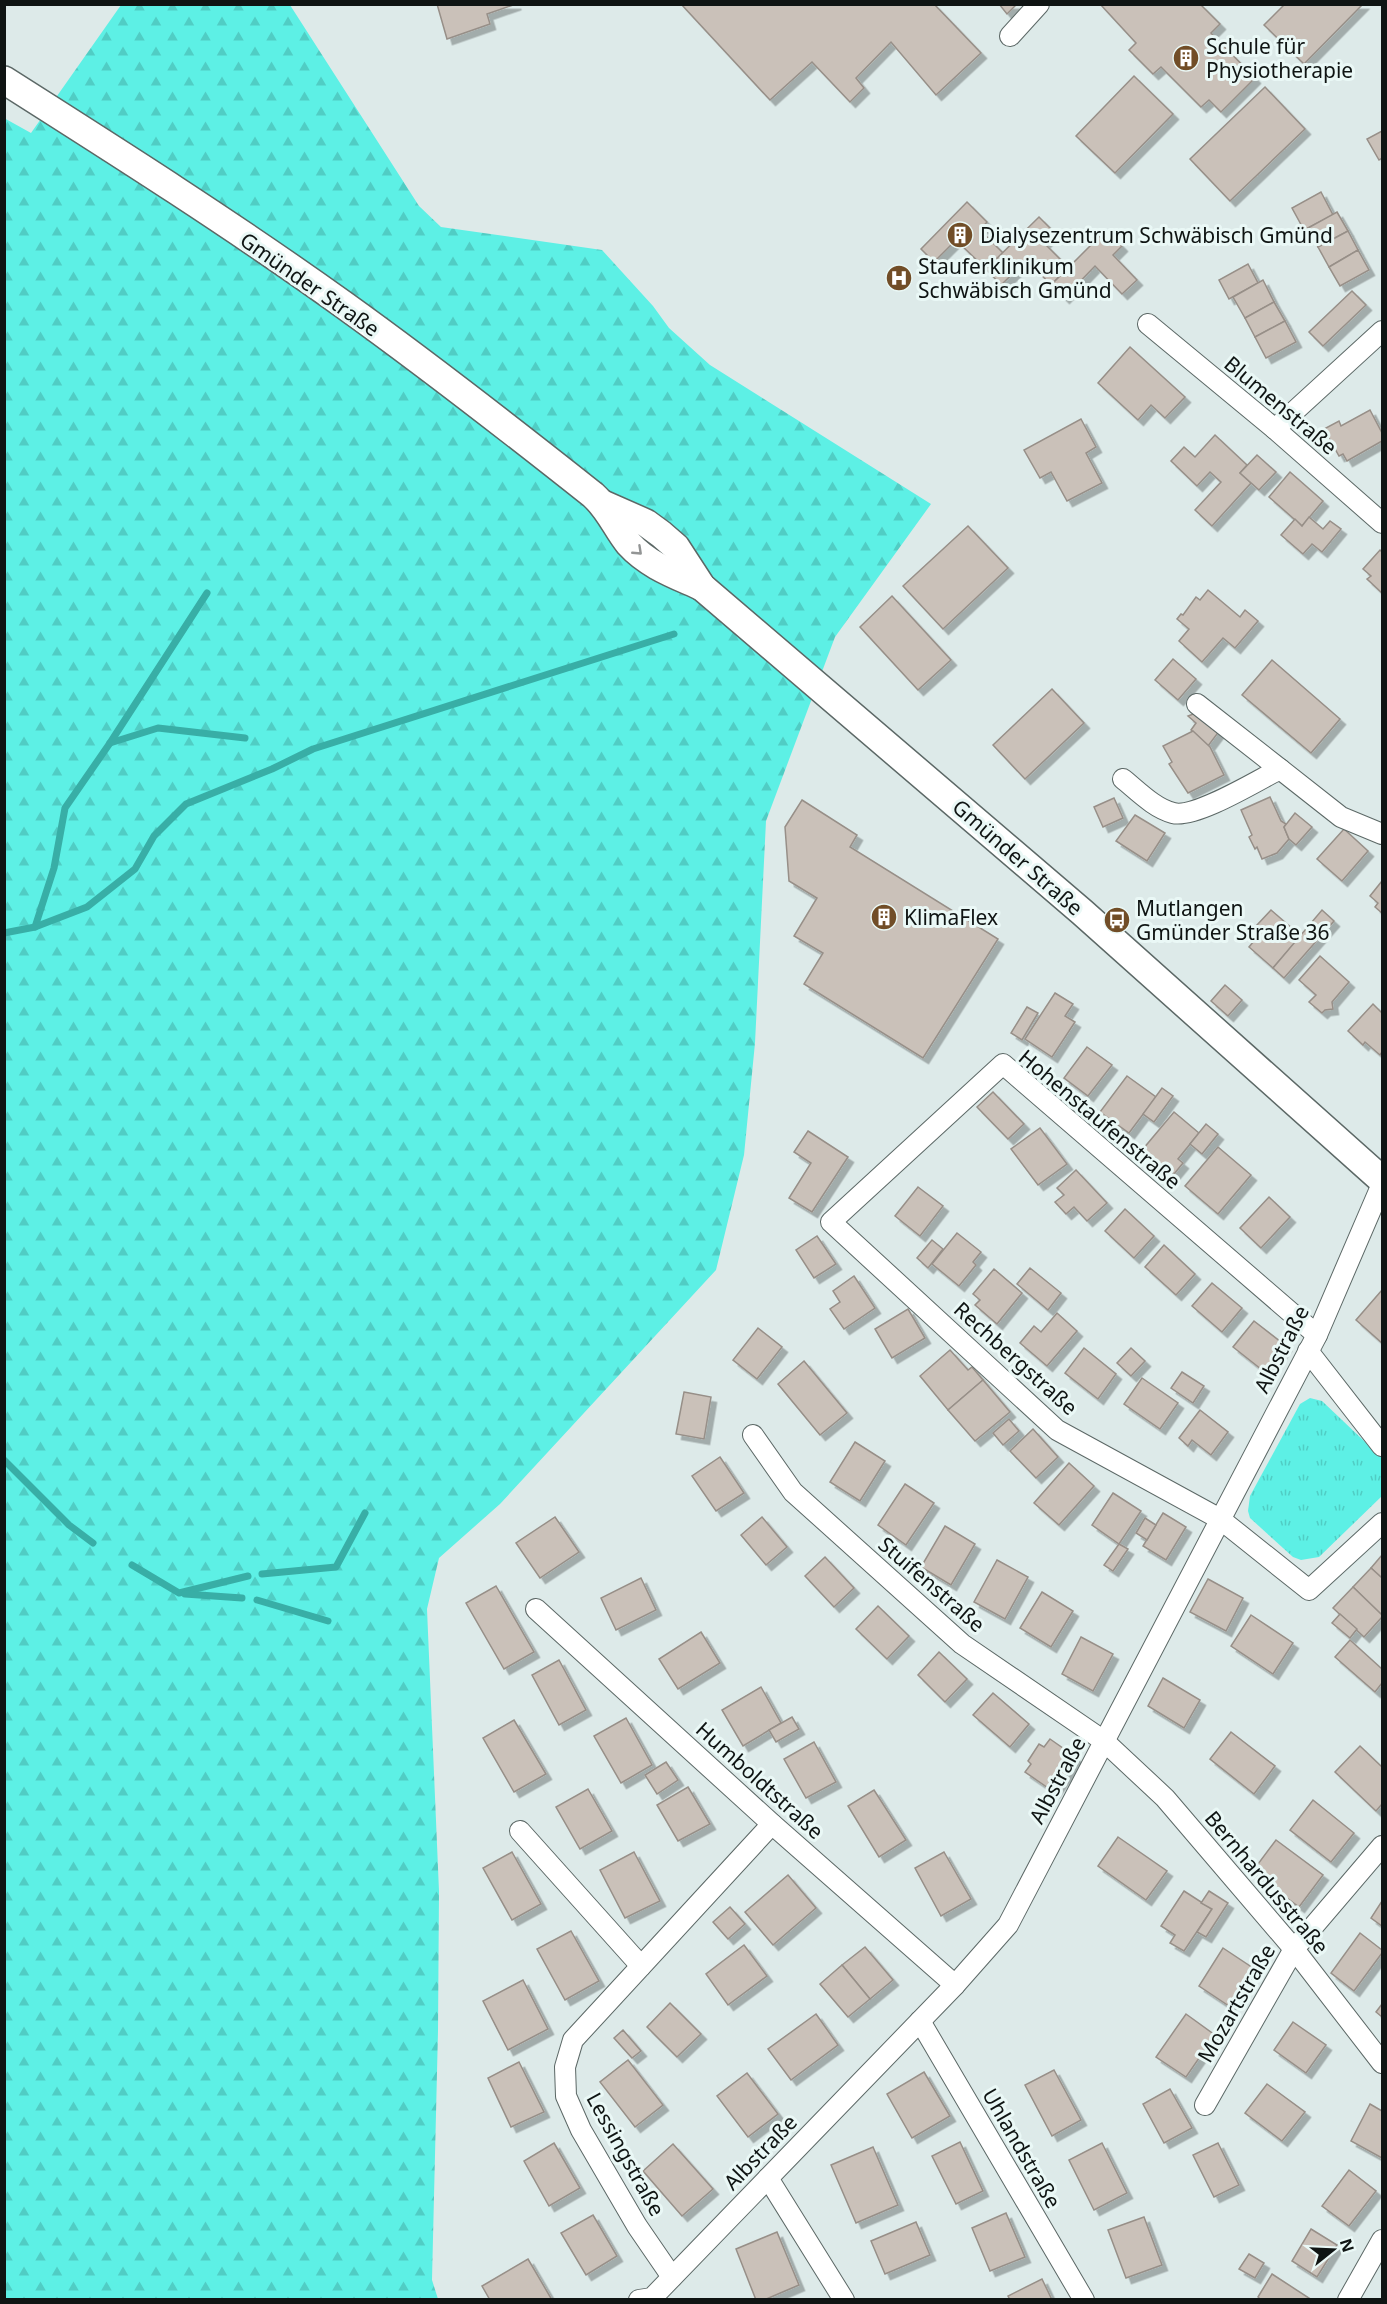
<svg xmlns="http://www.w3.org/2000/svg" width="1387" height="2304" font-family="'Noto Sans',sans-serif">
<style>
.forest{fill:url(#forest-firs)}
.park{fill:url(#park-tufts)}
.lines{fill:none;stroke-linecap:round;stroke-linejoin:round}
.stream{stroke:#38aea6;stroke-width:7}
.building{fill:#cac1b9;stroke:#978f88;stroke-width:1.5;filter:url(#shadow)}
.street-casing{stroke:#5c6866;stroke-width:22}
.secondary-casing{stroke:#5c6866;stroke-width:30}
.street{stroke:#fff;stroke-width:20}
.secondary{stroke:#fff;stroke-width:27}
.oneway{stroke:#939595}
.labels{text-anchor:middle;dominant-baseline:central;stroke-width:6;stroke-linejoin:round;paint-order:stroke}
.poi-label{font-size:21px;fill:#0f1413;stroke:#eaf8f6;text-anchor:start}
.street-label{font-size:21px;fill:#0f1413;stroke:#eaf8f6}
</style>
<defs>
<pattern id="forest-firs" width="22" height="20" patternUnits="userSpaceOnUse" patternTransform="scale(1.5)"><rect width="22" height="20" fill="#5df0e5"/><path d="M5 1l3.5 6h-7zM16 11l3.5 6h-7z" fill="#50cdc4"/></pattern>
<pattern id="park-tufts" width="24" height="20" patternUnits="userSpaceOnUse" patternTransform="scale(1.5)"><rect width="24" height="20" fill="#5df0e5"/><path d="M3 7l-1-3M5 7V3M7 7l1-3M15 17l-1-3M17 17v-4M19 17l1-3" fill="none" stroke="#50cdc4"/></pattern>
<filter id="shadow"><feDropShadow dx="5.5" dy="5.5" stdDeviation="0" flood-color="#0004"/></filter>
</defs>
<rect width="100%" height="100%" fill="#ddeae9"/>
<polygon class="forest" points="121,5 290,5 419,206 441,227 602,250 653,306 669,328 710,365 931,504 835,637 766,821 755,1043 744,1155 716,1270 500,1504 439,1558 427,1609 439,1891 438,2031 432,2280 438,2299 5,2299 4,118 31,133"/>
<polygon class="park" points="1310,1398 1322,1401 1382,1458 1382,1496 1319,1557 1301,1560 1293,1557 1250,1518 1248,1511 1250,1496 1300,1404"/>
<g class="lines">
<g class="stream">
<polyline points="110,743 158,728 245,738"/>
<polyline points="35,927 54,868 65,808 110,743 207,593"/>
<polyline points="4,933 35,927 87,907 135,869 154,836 186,804 272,769 313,749 674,634"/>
<polyline points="4,1460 69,1525 93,1543"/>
<polyline points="132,1565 179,1593 248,1576"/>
<polyline points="262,1574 336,1567 365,1513"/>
<polyline points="185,1594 242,1598"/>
<polyline points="257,1600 328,1621"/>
</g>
</g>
<g class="building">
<polygon points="437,4 516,4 487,14 490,24 447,39"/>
<polygon points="681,4 934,4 981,53 936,95 891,42 856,78 864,88 850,102 812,62 770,100"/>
<polygon points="999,4 1017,4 1007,14"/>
<polygon points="1100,4 1200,4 1220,24 1211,33 1255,78 1221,112 1209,100 1201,107 1161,67 1153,74 1129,50 1136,43"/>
<polygon points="1285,4 1363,4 1304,64 1264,25"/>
<polygon points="1134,76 1173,114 1115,173 1076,136"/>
<polygon points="1265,87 1305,129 1230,201 1190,159"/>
<polygon points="1382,131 1382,158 1379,160 1367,139"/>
<polygon points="1321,192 1333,215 1304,230 1292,208"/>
<polygon points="967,202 987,222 980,230 1003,253 986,269 956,240 934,262 921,249"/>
<polygon points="1337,212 1348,231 1318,247 1308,228"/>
<polygon points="1039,217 1054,232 1044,243 1068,267 1051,285 1027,260 1001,285 986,269"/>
<polygon points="1106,230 1122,246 1113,255 1137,280 1122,294 1095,266 1064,298 1051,285"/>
<polygon points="1348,231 1358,250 1329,267 1318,247"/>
<polygon points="1358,250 1369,270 1340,286 1329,267"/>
<polygon points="1248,264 1258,283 1229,299 1219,280"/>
<polygon points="1263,280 1274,302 1245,318 1233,297"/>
<polygon points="1352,291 1366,305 1323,346 1309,332"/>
<polygon points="1274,302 1285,321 1255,337 1245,318"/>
<polygon points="1285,321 1296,342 1266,358 1255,337"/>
<polygon points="1130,347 1185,397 1165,418 1151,405 1138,420 1098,383"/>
<polygon points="1370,410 1382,433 1382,441 1347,461 1343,454 1339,456 1324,429 1339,421 1341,426"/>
<polygon points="1081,419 1096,447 1086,453 1102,483 1067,501 1051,472 1040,478 1024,450"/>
<polygon points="1215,435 1247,465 1240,473 1251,483 1212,526 1195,510 1221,482 1210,472 1197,486 1171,461 1184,447 1195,457"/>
<polygon points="1257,455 1276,472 1259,490 1240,473"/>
<polygon points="1290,472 1323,501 1302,526 1269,497"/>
<polygon points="1309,517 1323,529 1330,521 1341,529 1322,552 1312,544 1303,554 1281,535 1295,519 1302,526"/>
<polygon points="968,526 1008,568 943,629 903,586"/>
<polygon points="1380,550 1382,552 1382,593 1367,579 1371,576 1363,569"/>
<polygon points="1208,590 1240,617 1245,610 1258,621 1235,648 1223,638 1202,662 1179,641 1189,629 1177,619 1181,614 1183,615 1196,597 1200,600"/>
<polygon points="892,596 951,660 918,690 860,627"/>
<polygon points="1173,659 1196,679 1178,700 1155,680"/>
<polygon points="1272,660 1340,719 1311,753 1242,695"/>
<polygon points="1052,689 1084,723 1025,779 993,745"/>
<polygon points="1198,712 1220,730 1208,746 1191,730 1196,723 1188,716"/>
<polygon points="1193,731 1210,747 1224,775 1188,793 1169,764 1172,762 1163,746"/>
<polygon points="1270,797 1281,821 1286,824 1284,827 1289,839 1277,853 1262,859 1257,847 1255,849 1249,837 1252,835 1241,810"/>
<polygon points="1114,798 1123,818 1103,827 1094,807"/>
<polygon points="802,800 857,835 850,847 998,939 923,1058 804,984 823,953 794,936 817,898 789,881 785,827"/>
<polygon points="1295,813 1312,827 1296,845 1289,839 1284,827"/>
<polygon points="1135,815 1165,833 1147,861 1116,841"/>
<polygon points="1344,829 1368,851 1342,881 1317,859"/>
<polygon points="1382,881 1382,913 1375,907 1378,903 1370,896"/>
<polygon points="1271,910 1301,936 1273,968 1249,947 1263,930 1257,925"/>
<polygon points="1322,910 1334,921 1284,978 1273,968"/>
<polygon points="1320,956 1349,982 1332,1002 1333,1009 1325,1010 1322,1013 1309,1002 1316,995 1299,980"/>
<polygon points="1225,985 1242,1000 1228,1016 1211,1001"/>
<polygon points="1055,993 1073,1004 1065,1016 1075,1022 1052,1057 1025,1039"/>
<polygon points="1373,1004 1382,1013 1382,1052 1380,1055 1365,1042 1363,1045 1348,1031"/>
<polygon points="1027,1007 1038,1013 1022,1040 1011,1033"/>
<polygon points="1087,1047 1112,1065 1088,1096 1064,1078"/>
<polygon points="1127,1076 1156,1097 1129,1133 1100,1112"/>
<polygon points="1162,1088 1173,1096 1154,1122 1143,1114"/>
<polygon points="993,1092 1024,1124 1008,1139 977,1107"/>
<polygon points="1174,1112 1199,1133 1178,1159 1183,1163 1174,1174 1143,1149"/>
<polygon points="1206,1124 1218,1134 1202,1154 1190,1144"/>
<polygon points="1040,1128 1067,1164 1038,1185 1011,1149"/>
<polygon points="808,1131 848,1157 812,1212 789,1198 811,1163 794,1152"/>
<polygon points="1218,1147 1251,1175 1218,1214 1185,1186"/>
<polygon points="1076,1170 1107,1203 1087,1221 1074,1207 1066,1214 1055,1202 1064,1195 1057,1188"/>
<polygon points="918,1187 943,1206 920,1236 895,1216"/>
<polygon points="1269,1197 1290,1217 1261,1248 1240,1228"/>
<polygon points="1125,1209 1154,1236 1134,1258 1105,1231"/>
<polygon points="957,1233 981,1252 973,1262 976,1265 959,1286 932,1264"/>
<polygon points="817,1236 836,1264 814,1278 796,1250"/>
<polygon points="932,1240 943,1249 928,1268 917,1258"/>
<polygon points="1164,1245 1195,1274 1176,1295 1145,1267"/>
<polygon points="1030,1268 1061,1293 1048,1310 1017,1284"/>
<polygon points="994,1269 1022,1293 997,1324 975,1305 980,1300 973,1294"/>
<polygon points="854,1276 875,1308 844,1329 830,1309 840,1302 833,1291"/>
<polygon points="1212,1283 1242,1308 1222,1332 1192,1306"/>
<polygon points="1382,1290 1382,1343 1356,1320"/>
<polygon points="908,1309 925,1338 892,1358 875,1329"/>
<polygon points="1057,1313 1077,1331 1047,1366 1020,1343 1034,1326 1041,1332"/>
<polygon points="1254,1321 1286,1346 1266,1373 1233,1347"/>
<polygon points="758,1328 782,1347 757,1379 733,1360"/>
<polygon points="1084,1348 1116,1374 1098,1399 1065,1373"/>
<polygon points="1131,1348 1145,1361 1131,1376 1117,1363"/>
<polygon points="950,1350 968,1370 972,1367 983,1380 948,1410 920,1376"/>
<polygon points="804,1361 847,1413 820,1435 778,1384"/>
<polygon points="1182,1372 1204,1386 1193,1403 1171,1388"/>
<polygon points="1142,1378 1178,1403 1160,1429 1124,1404"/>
<polygon points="983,1380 1010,1412 975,1441 948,1410"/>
<polygon points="684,1392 711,1397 704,1439 676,1434"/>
<polygon points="1200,1410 1228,1432 1211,1455 1192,1440 1188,1446 1179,1438"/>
<polygon points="1009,1419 1019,1431 1003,1445 993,1433"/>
<polygon points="1033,1429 1058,1457 1036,1478 1010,1451"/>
<polygon points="855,1442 885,1461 860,1501 830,1482"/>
<polygon points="720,1457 744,1493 716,1511 692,1476"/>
<polygon points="1069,1463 1094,1486 1059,1525 1034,1503"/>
<polygon points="905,1484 934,1503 906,1545 878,1525"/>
<polygon points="1113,1493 1141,1511 1119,1544 1092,1525"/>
<polygon points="1163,1513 1186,1527 1166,1560 1143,1546"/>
<polygon points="555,1517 579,1552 540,1578 516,1543"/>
<polygon points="762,1517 787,1547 766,1565 741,1535"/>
<polygon points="1145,1518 1156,1525 1147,1540 1136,1533"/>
<polygon points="945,1526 975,1544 951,1585 921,1567"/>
<polygon points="1119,1544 1128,1549 1113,1571 1104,1565"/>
<polygon points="1382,1555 1382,1578 1371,1568"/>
<polygon points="825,1557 854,1588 834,1607 805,1576"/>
<polygon points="997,1560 1028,1577 1005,1619 974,1602"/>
<polygon points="1371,1568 1382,1578 1382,1615 1353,1587"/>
<polygon points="641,1578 656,1610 616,1630 601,1598"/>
<polygon points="1208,1579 1243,1598 1226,1631 1190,1612"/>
<polygon points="496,1586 534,1652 504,1669 466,1603"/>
<polygon points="1353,1587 1382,1615 1382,1617 1364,1637 1333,1608"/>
<polygon points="1042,1592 1073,1611 1051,1647 1020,1628"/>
<polygon points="878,1606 909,1636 887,1659 856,1629"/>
<polygon points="1340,1614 1357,1629 1350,1638 1332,1623"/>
<polygon points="1251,1615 1293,1643 1273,1674 1231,1646"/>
<polygon points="701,1632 720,1663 678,1689 659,1659"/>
<polygon points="1081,1637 1113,1654 1093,1691 1062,1674"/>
<polygon points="1350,1640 1382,1669 1382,1683 1375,1692 1335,1657"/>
<polygon points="939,1652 967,1679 945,1702 918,1675"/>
<polygon points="559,1660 586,1710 559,1725 532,1675"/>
<polygon points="1163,1678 1200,1700 1184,1728 1148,1706"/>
<polygon points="761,1687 781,1723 743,1746 722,1710"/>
<polygon points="993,1693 1029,1724 1010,1747 973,1715"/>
<polygon points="792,1717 799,1729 776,1742 769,1730"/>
<polygon points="626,1718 652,1765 621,1783 594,1736"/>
<polygon points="514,1720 546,1774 514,1792 483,1738"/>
<polygon points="1231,1732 1275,1766 1254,1794 1210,1759"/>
<polygon points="1050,1739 1077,1758 1054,1792 1025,1772 1031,1764 1028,1761 1039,1744 1044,1747"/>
<polygon points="814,1742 836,1782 806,1798 784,1759"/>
<polygon points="1360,1746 1382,1767 1382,1804 1376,1811 1335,1772"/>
<polygon points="666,1762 678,1780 657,1794 645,1775"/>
<polygon points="688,1787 710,1824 678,1841 657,1805"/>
<polygon points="588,1789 612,1831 580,1849 556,1807"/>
<polygon points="874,1790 906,1840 879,1857 848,1806"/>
<polygon points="1313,1800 1354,1833 1331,1862 1290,1830"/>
<polygon points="1118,1837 1167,1871 1146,1900 1098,1866"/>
<polygon points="1276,1840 1323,1875 1299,1907 1252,1872"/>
<polygon points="512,1852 541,1904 512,1920 483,1868"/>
<polygon points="634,1852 660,1901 625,1918 600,1870"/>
<polygon points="944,1852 971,1899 941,1916 915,1868"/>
<polygon points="788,1875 816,1908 773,1945 745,1912"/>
<polygon points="1184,1891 1212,1909 1184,1951 1170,1943 1175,1935 1161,1926"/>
<polygon points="1209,1891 1228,1903 1206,1937 1197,1932 1212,1909 1201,1903"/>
<polygon points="1382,1901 1382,1926 1371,1918"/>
<polygon points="730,1907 745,1924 728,1939 713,1922"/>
<polygon points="571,1931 599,1981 565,2000 537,1949"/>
<polygon points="1360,1933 1382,1950 1382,1953 1354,1991 1331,1973"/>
<polygon points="744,1945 767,1976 728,2005 706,1974"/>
<polygon points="865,1947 893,1980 870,1999 842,1965"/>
<polygon points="1223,1948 1253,1968 1229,2006 1199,1986"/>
<polygon points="842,1965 870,1999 848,2017 820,1984"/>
<polygon points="523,1980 548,2029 508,2050 483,2001"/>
<polygon points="670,2003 701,2034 677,2057 647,2027"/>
<polygon points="1382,2004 1382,2017 1376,2012"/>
<polygon points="816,2014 838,2045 791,2080 768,2049"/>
<polygon points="1186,2014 1215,2035 1186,2077 1156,2057"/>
<polygon points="1293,2022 1326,2045 1306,2073 1274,2050"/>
<polygon points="623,2030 641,2051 632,2058 614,2038"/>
<polygon points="628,2060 663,2105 635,2127 600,2082"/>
<polygon points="519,2062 544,2112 511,2127 488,2078"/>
<polygon points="1054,2070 1081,2120 1052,2136 1025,2085"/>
<polygon points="924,2072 950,2116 912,2138 887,2094"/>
<polygon points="747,2073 778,2114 748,2137 717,2096"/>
<polygon points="1267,2084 1305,2112 1282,2141 1245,2113"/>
<polygon points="1170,2089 1192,2128 1164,2143 1143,2104"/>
<polygon points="1370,2104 1382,2111 1382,2158 1351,2141"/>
<polygon points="960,2142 983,2191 956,2204 932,2156"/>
<polygon points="554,2143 580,2188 549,2206 524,2161"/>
<polygon points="1102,2143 1127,2193 1094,2210 1069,2160"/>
<polygon points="1218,2143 1239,2185 1214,2197 1193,2155"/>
<polygon points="673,2144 713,2189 682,2216 643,2171"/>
<polygon points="873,2147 898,2205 856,2223 831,2165"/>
<polygon points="1349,2170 1376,2191 1349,2226 1322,2206"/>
<polygon points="1006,2213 1025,2257 990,2271 972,2228"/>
<polygon points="593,2215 617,2256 586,2275 561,2233"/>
<polygon points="1144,2217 1162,2265 1126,2278 1108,2230"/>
<polygon points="916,2222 930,2255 885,2274 871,2241"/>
<polygon points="1311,2229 1337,2245 1317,2277 1292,2261"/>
<polygon points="777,2232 799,2285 764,2300 756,2300 736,2249"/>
<polygon points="1249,2254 1264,2263 1255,2278 1239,2269"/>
<polygon points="528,2259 552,2300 490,2300 482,2286"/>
<polygon points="1272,2274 1312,2300 1261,2300 1258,2297"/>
<polygon points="1042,2279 1052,2300 1010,2300 1008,2296"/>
</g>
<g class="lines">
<defs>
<g id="street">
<polyline points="1010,36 1039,4"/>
<polyline points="1148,324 1275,429 1382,523"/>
<polyline points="1275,429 1382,331"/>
<polyline points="1197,704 1280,769"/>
<path d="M1123 779C1138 791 1154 808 1173 813 1195 819 1258 780 1280 769L1341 817 1382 834"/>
<polyline points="1317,1335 1003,1064 831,1222 1057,1430 1220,1519 1309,1590 1382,1523"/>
<polyline points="1308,1351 1382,1446"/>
<polyline points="753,1435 793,1492 962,1644 1104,1741 1165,1798 1294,1949 1382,2063"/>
<polyline points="536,1609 772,1824 955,1985"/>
<polyline points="520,1831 641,1966"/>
<polyline points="920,2021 1084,2300"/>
<polyline points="1205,2105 1294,1949 1382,1846"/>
<polyline points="768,2178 844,2300"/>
<polyline points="672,2277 637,2226 581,2130 566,2096 565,2067 573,2040 772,1824"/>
<polyline points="639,2300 652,2298 955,1985 1008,1925 1317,1335 1382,1184"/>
<polyline points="1348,2300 1382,2240"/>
</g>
<g id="secondary">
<path d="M4 80C119 153 234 226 344 305 429 366 511 430 593 495 609 509 616 528 629 544 649 566 676 575 702 587"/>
<polyline points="603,504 646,523 661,534 676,547 702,587 1082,912 1382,1180"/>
</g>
</defs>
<use href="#street" class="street-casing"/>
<use href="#secondary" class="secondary-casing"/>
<use href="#street" class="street"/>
<use href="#secondary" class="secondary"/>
</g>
<defs><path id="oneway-chevron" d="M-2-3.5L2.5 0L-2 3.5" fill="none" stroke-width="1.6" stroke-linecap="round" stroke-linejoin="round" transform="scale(1.5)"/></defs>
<use class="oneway" href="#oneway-chevron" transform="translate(638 551) rotate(43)"/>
<defs>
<symbol id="building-disc" viewBox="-11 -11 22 22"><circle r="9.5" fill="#714d27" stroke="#eaf8f6"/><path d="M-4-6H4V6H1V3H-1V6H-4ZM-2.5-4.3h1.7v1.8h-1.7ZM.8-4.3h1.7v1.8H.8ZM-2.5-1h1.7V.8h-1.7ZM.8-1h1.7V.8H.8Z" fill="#fff"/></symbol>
<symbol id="hospital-disc" viewBox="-11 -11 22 22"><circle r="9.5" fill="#714d27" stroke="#eaf8f6"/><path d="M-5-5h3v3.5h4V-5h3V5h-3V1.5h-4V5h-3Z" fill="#fff"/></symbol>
<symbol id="bus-disc" viewBox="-11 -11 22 22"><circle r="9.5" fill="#714d27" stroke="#eaf8f6"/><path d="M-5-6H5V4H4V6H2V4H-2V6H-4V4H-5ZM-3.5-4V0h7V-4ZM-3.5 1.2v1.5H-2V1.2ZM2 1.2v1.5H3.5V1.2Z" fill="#fff"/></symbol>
</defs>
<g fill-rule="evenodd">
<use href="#building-disc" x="1171" y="43" width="30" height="30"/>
<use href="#building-disc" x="945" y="220" width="30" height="30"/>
<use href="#hospital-disc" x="884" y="263" width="30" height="30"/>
<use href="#building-disc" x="869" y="902" width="30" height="30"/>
<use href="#bus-disc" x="1102" y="905" width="30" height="30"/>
</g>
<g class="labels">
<g class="poi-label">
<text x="1206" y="46">Schule für<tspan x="1206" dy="24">Physiotherapie</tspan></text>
<text x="980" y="235">Dialysezentrum Schwäbisch Gmünd</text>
<text x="918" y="266">Stauferklinikum<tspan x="918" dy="24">Schwäbisch Gmünd</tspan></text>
<text x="1136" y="908">Mutlangen<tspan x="1136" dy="24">Gmünder Straße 36</tspan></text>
<text x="904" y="917">KlimaFlex</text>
</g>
<g class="street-label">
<text transform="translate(310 284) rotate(35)">Gmünder Straße</text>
<text transform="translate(1281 405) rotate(40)">Blumenstraße</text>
<text transform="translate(1018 857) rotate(41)">Gmünder Straße</text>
<text transform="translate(1100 1119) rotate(40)">Hohenstaufenstraße</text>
<text transform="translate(1281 1349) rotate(-63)">Albstraße</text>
<text transform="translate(1016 1358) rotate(42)">Rechbergstraße</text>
<text transform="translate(932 1584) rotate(41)">Stuifenstraße</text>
<text transform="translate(760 1780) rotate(42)">Humboldtstraße</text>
<text transform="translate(1057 1780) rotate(-62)">Albstraße</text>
<text transform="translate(1267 1882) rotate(50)">Bernhardusstraße</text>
<text transform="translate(1236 2003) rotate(-60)">Mozartstraße</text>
<text transform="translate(1022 2148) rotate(60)">Uhlandstraße</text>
<text transform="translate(760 2152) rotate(-46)">Albstraße</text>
<text transform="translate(626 2154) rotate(61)">Lessingstraße</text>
</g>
</g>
<rect width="1387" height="2304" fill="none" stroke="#0f1413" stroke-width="12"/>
<g transform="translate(1333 2250) rotate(72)" stroke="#eaf8f6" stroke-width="4.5" paint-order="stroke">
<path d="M0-4.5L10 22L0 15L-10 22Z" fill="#0f1413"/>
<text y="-9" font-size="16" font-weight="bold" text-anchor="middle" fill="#0f1413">N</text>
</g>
</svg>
